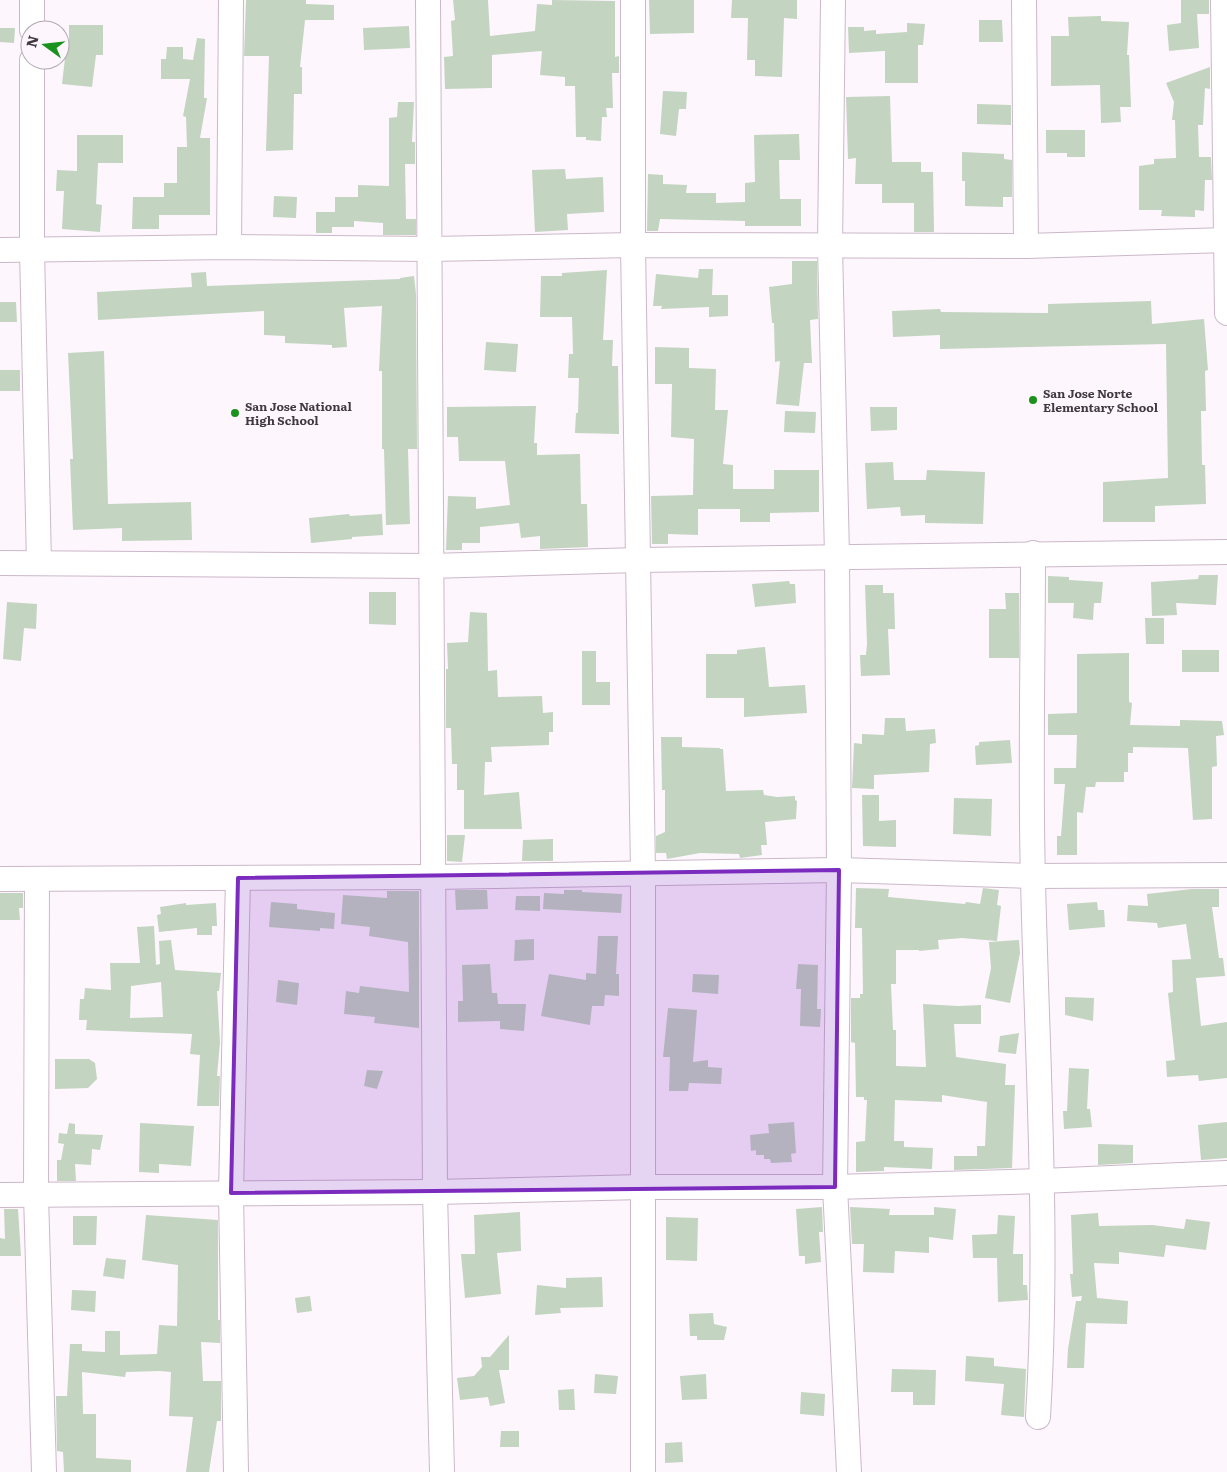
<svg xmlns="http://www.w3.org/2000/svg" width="1227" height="1472" font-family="Literata,serif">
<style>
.building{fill:#c3d4c1;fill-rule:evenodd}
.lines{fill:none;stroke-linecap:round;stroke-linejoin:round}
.minor-casing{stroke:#cbb8c9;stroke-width:26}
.minor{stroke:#fff;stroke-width:24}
.marked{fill:#7b2cbf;fill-opacity:0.2;stroke:#7b2cbf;stroke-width:4;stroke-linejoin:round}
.poi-dot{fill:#1b911e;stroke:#fef6fd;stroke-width:2}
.labels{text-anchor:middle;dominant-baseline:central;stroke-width:5;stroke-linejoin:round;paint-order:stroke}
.poi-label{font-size:12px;font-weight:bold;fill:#413940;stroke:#fef6fd;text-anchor:start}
</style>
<rect width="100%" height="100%" fill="#fef6fd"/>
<g class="building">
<polygon points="246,0 306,0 306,4 334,5 334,20 305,20 300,67 302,67 302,94 294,94 293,150 266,151 269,56 244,56"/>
<polygon points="453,0 488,0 490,36 535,31 537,4 552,5 552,0 615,1 615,57 619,56 619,73 612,73 613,108 606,108 607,117 602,117 601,141 586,140 586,137 576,137 575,86 565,86 565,77 540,75 542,51 492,55 492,88 445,89 444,57 453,56 451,21 455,20"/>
<polygon points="649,0 694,0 694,33 650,34"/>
<polygon points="732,0 797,0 797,19 784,18 782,77 755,76 755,60 747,60 748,18 731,18"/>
<polygon points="1181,0 1209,0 1209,14 1197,14 1199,48 1169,51 1167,25 1181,23"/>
<polygon points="1101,16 1101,21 1129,22 1127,55 1129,55 1131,107 1120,107 1121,122 1101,123 1100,85 1051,86 1051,36 1069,36 1068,17"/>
<polygon points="979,20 1002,20 1003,42 979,42"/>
<polygon points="907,23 925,24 923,45 918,45 918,83 885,83 885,51 849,53 848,27 864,27 864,31 876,30 876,34 907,32"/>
<polygon points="69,25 103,25 103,55 96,55 92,87 62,84 65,58 60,59 60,43 69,42"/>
<polygon points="409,26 410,48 364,50 363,28"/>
<polygon points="0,28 15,28 14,43 0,42"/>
<polygon points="197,38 205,39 204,98 207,98 200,138 210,138 210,215 159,215 159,229 132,229 133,197 164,197 164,183 177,183 177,147 187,147 186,117 183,116 190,79 161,79 161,59 166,59 167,47 183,47 183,59 193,60"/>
<polygon points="1210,67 1210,89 1205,88 1203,125 1198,125 1199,157 1211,157 1212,180 1205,180 1204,211 1195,210 1195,217 1161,216 1162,210 1139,210 1139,166 1154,164 1154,159 1176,158 1175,120 1172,120 1174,102 1166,83"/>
<polygon points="663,91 687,92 686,109 679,109 676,136 660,134"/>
<polygon points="890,96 892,162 921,162 921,172 933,172 934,232 914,232 914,203 882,203 882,184 855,184 856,158 848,159 846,97"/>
<polygon points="398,102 414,102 412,142 415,142 415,164 405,164 406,219 416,219 416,235 383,235 383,223 354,221 354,227 332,227 332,233 316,233 316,212 335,212 335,197 358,197 358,185 389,186 389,118 397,117"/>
<polygon points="977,104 1011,105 1011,125 977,124"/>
<polygon points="1046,130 1085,130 1085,157 1067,157 1067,153 1046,153"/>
<polygon points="799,134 800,160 779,160 780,199 801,199 801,226 745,226 745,221 660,219 658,231 647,231 648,174 663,175 663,184 687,185 686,193 716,193 716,203 745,202 745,183 755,182 754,135"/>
<polygon points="77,135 123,135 123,163 98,163 96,204 102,205 100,232 62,229 64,191 56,191 57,170 77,171"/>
<polygon points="962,152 1004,154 1004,159 1012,160 1012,197 1003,197 1003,207 965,206 965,181 962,181"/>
<polygon points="565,169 566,179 603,177 604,212 567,214 568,230 535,232 532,170"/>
<polygon points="274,196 297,197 296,218 273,217"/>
<polygon points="792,261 817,261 818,319 810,320 812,363 804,363 799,406 776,404 780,361 775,362 774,323 772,323 769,287 792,284"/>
<polygon points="699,269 713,269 712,295 728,295 728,316 709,317 709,307 661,309 662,306 653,306 656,274 698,278"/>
<polygon points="607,270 603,340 613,340 612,366 618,366 619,434 575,433 576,413 578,413 579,378 568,378 569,354 573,354 572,317 540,317 541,276 562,276 562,273"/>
<polygon points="206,272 207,286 400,279 400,278 414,276 416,294 417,449 408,449 410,524 386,525 384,449 382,449 382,371 379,371 382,306 344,308 347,347 332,348 332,345 285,343 285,336 264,335 264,311 98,320 97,292 192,287 191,273"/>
<polygon points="1151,301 1152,324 1204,319 1208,370 1205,371 1206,411 1201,411 1202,465 1205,465 1206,504 1155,506 1155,522 1103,522 1103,482 1168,478 1166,344 940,349 940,335 893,337 892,311 940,309 941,312 1048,313 1048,304"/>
<polygon points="0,302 16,302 17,322 0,322"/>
<polygon points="486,342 518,344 516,372 484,370"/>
<polygon points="655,347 689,348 689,368 716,369 715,410 728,410 723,464 733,465 733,489 774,489 774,470 819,470 819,512 770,513 770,522 740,522 740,509 698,509 698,535 668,534 668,544 652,544 651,496 693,495 694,439 671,437 672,384 655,384"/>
<polygon points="104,351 108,504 191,502 192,540 122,541 122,528 73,530 70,459 73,459 68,353"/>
<rect x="0" y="370" width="20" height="21"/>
<polygon points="536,406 534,443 537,443 537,455 580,454 581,504 587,504 588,547 540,549 540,536 521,538 519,523 480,527 480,543 462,543 462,550 446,550 448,496 476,497 476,509 510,505 505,461 459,461 458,437 447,437 447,407"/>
<polygon points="870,407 897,407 897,430 871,431"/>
<polygon points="785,411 816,412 815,433 784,432"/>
<polygon points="893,462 894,480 926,480 927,470 985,472 983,524 925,523 925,515 901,516 900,507 867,509 865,463"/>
<polygon points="349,514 350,516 382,514 383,535 352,537 352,539 311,543 309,518"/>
<polygon points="1199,575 1218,575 1216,605 1176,603 1177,615 1152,616 1151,582 1198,579"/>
<polygon points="1048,576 1069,577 1069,580 1103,582 1101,603 1094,603 1093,620 1073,618 1074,603 1048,603"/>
<polygon points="789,581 790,584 795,584 796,603 755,607 752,584"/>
<polygon points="865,585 883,585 883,593 894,593 895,629 888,629 890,675 861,676 860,655 866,655 867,644"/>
<polygon points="369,592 396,592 396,625 369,624"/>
<polygon points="1005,593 1019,593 1019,658 989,658 989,609 1006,609"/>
<polygon points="7,602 37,604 36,629 24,628 21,661 3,659"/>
<polygon points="470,612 487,613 488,671 497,670 498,697 542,696 543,713 553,712 553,732 549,732 549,745 491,747 492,762 485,762 484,795 519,792 522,829 464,829 464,790 457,790 457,764 452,764 451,728 446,728 446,669 448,669 447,643 468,642"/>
<polygon points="1145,618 1164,618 1164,644 1146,644"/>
<polygon points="765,647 769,687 805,685 807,713 744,717 744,698 706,698 706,654 737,654 737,650"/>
<rect x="1182" y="650" width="37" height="22"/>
<polygon points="582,651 596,651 596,682 610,682 610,705 582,705"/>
<polygon points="1129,653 1129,702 1132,703 1130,725 1180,726 1180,720 1222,721 1224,735 1216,736 1217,766 1212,767 1212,819 1193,820 1188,748 1133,747 1133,753 1128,753 1128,772 1124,772 1124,782 1096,782 1095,787 1086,787 1083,813 1077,812 1077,855 1057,855 1057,836 1061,836 1065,784 1054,784 1054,768 1076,768 1077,735 1048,735 1048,714 1077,713 1077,654"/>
<polygon points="885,718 905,718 906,731 935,729 936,743 930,744 929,772 874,775 874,789 852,788 854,743 862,744 862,734 884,735"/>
<polygon points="661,737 682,737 682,747 720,748 720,749 723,749 726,791 763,790 764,795 777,797 795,796 795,800 797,801 796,819 765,822 767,845 761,845 762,855 740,858 739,854 700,853 667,859 666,853 656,853 656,836 665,832 665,790 662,790"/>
<polygon points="1010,740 1012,763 976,765 975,746 979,745 979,742"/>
<polygon points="862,795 879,795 879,821 896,820 896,847 863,846"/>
<polygon points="954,798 992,799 991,836 953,834"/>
<polygon points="447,835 465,835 462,862 447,861"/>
<polygon points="553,839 553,861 522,861 523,840"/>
<polygon points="856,888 889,889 888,897 965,904 966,902 980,904 983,888 999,890 997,905 1001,906 997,941 962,938 938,940 939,949 919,951 919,950 896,950 896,984 891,984 893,1030 896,1030 896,1066 926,1067 923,1004 958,1006 981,1005 981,1024 954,1024 956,1057 1006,1064 1005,1085 1015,1085 1012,1168 954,1170 954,1156 977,1156 977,1146 985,1146 987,1102 942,1095 942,1102 895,1100 894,1141 904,1141 904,1147 933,1148 932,1169 884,1167 884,1171 856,1172 856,1142 865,1141 867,1100 864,1100 864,1097 856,1097 855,1043 851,1042 851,998 860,998 860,994 863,994 862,928 855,928"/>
<polygon points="1192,889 1219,889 1219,907 1212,907 1219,958 1223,958 1225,976 1196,978 1201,1026 1227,1022 1227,1078 1199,1081 1198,1075 1167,1077 1166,1061 1175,1060 1168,993 1173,992 1172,960 1191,959 1186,924 1158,928 1157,923 1127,921 1128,905 1148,906 1147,894"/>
<polygon points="455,890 487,890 488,909 456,910"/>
<polygon points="564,890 582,890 582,892 622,894 621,913 543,909 544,893 564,894"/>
<polygon points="387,891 419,891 419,1028 374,1023 375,1017 344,1014 346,991 359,993 360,986 409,992 408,942 369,936 370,927 341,924 343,895 387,898"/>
<polygon points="0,893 23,893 23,908 19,908 20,920 0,920"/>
<polygon points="516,896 540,896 540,911 515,910"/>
<polygon points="271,902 297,904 297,909 335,913 334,929 320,928 320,931 269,927"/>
<polygon points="1097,902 1098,910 1104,910 1105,927 1069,930 1067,904"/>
<polygon points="186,903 186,905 216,903 217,926 212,926 212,935 197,935 197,928 159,932 157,915 161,914 160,907"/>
<path d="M154 926 156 965 160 964 159 941 171 940 175 970 221 973 219 991H217L220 1042 217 1076H220L219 1106H197L200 1055 190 1054 192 1034 86 1030 87 1020H79L80 999H84L85 988 111 990 110 963H140L137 927ZM161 982 163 1017 130 1018 131 986Z"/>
<polygon points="598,936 618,936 616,974 619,974 619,996 605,995 604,1006 592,1006 590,1025 541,1016 549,974 586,980 586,973 596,974"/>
<polygon points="534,939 534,960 514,961 515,940"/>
<polygon points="1019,940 1020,953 1010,1003 985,998 991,968 989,942"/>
<polygon points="490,964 492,993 497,993 498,1004 526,1004 524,1031 500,1029 500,1021 458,1022 458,1001 463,1001 462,965"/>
<polygon points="798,964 818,965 817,1009 821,1009 820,1027 800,1026 801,989 796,989"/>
<polygon points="693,974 719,975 718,994 692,992"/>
<polygon points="278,980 299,983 297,1005 276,1002"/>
<polygon points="1065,997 1094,998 1093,1021 1065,1015"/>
<polygon points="668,1008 697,1010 693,1062 708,1060 708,1067 722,1068 721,1084 689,1083 688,1091 669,1091 670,1057 663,1057"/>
<polygon points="1019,1033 1016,1054 998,1052 1000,1036"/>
<polygon points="55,1059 89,1059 95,1063 97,1079 88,1088 55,1089"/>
<polygon points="1069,1068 1089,1069 1087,1109 1090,1109 1092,1127 1064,1129 1063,1111 1067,1111"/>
<polygon points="367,1070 383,1071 377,1089 364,1086"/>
<polygon points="794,1122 796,1153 791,1154 792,1162 771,1163 770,1159 764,1159 764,1155 756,1155 756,1150 751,1151 750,1135 769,1133 768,1124"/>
<polygon points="1227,1122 1227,1158 1201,1160 1198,1125"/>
<polygon points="69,1123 75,1124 75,1134 103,1135 100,1150 92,1149 91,1165 75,1164 76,1181 57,1181 57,1160 61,1160 64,1144 58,1143 59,1133 67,1134"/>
<polygon points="140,1123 194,1126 191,1166 159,1164 159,1173 139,1172"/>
<polygon points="1098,1144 1133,1145 1133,1163 1098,1165"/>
<polygon points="822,1207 823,1232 819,1232 821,1262 805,1264 805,1256 799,1256 796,1209"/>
<polygon points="850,1207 890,1209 889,1215 934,1215 934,1207 956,1209 953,1240 929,1237 929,1253 895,1251 894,1273 863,1272 864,1244 852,1244"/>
<polygon points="4,1209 18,1209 21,1256 0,1256 0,1238 5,1239"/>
<polygon points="520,1212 521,1251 497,1253 501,1294 465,1298 461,1254 475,1254 474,1215"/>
<polygon points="1098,1213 1099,1226 1152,1225 1184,1229 1186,1219 1210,1222 1206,1250 1166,1245 1164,1257 1119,1252 1119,1264 1094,1263 1097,1298 1128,1301 1127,1324 1086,1323 1084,1368 1067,1368 1068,1349 1076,1301 1081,1301 1082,1296 1072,1297 1070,1274 1073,1274 1071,1215"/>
<polygon points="146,1215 218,1220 218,1320 220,1320 220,1343 201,1342 203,1381 221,1381 221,1421 217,1421 209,1472 186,1472 193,1417 169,1416 171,1372 160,1371 126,1372 125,1377 82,1372 83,1414 96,1414 96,1458 131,1460 131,1472 64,1472 63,1452 57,1451 56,1396 67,1396 70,1344 82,1344 82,1351 105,1352 105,1331 120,1331 120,1355 157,1354 159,1325 177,1326 178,1265 142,1260"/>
<polygon points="998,1215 1015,1216 1013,1254 1023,1254 1023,1285 1027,1285 1028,1300 998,1302 997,1258 973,1258 972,1235 997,1234"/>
<polygon points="73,1216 97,1216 96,1245 73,1245"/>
<polygon points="666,1217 698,1218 697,1261 666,1260"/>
<polygon points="106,1258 126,1260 124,1279 103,1276"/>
<polygon points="602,1277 603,1307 560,1308 561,1313 535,1315 537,1285 566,1288 566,1278"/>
<polygon points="72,1290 96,1291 95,1312 71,1310"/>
<polygon points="310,1296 312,1311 297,1313 295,1298"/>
<polygon points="713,1313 714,1324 727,1327 724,1340 697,1340 697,1336 690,1336 689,1314"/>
<polygon points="509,1335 509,1370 499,1370 505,1403 490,1406 488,1397 460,1400 457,1378 474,1376 482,1367 481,1357 490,1357"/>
<polygon points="966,1356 994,1358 994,1366 1026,1369 1024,1417 1001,1415 1004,1384 965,1381"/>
<polygon points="892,1369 936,1370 935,1405 913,1405 913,1392 891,1392"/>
<polygon points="595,1374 618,1376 616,1394 594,1393"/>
<polygon points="706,1374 707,1399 682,1400 680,1376"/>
<polygon points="574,1389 575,1410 559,1410 558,1390"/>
<polygon points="801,1392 825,1394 824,1416 800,1414"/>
<polygon points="501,1431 519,1431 519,1447 500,1447"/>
<polygon points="682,1442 683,1462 665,1463 665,1443"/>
</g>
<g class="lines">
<defs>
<g id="minor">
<polyline points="428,0 435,1192 442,1472"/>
<polyline points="633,0 633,245 643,873 643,1472"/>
<polyline points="833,0 830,246 837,556 839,870 835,1187 849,1472"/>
<polyline points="1024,0 1026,246"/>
<polyline points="1223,0 1227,313"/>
<polyline points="32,30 32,0"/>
<polyline points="32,60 32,250 39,563"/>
<polyline points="229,247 231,0"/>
<polyline points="0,250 229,247 430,249 633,245 1026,246 1227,240"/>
<path d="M1033 553C1033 662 1030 770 1033 879 1037 1058 1049 1238 1038 1417"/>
<polyline points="0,563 430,566 638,560 1227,552"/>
<polyline points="0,879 433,877 839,870 1033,876 1227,875"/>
<polyline points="37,879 36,1195 44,1472"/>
<polyline points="0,1195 435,1192 642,1187 835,1187 1042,1181 1227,1173"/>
<polyline points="236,1472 231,1193 238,878"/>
</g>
</defs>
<use href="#minor" class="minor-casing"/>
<use href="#minor" class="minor"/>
</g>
<path class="marked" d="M839 870 835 1187 231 1193 238 878Z"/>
<g class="poi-dot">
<circle cx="1033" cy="400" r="5"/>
<circle cx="235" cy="413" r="5"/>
</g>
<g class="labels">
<g class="poi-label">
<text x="1043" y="393">San Jose Norte<tspan x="1043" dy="14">Elementary School</tspan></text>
<text x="245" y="406">San Jose National<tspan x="245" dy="14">High School</tspan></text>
</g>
</g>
<g transform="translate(45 45) rotate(285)"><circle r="24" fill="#fef6fd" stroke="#b2aab1"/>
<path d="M0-4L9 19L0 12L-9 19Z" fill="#1b911e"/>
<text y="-8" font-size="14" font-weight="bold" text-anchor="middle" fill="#413940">N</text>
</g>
</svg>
